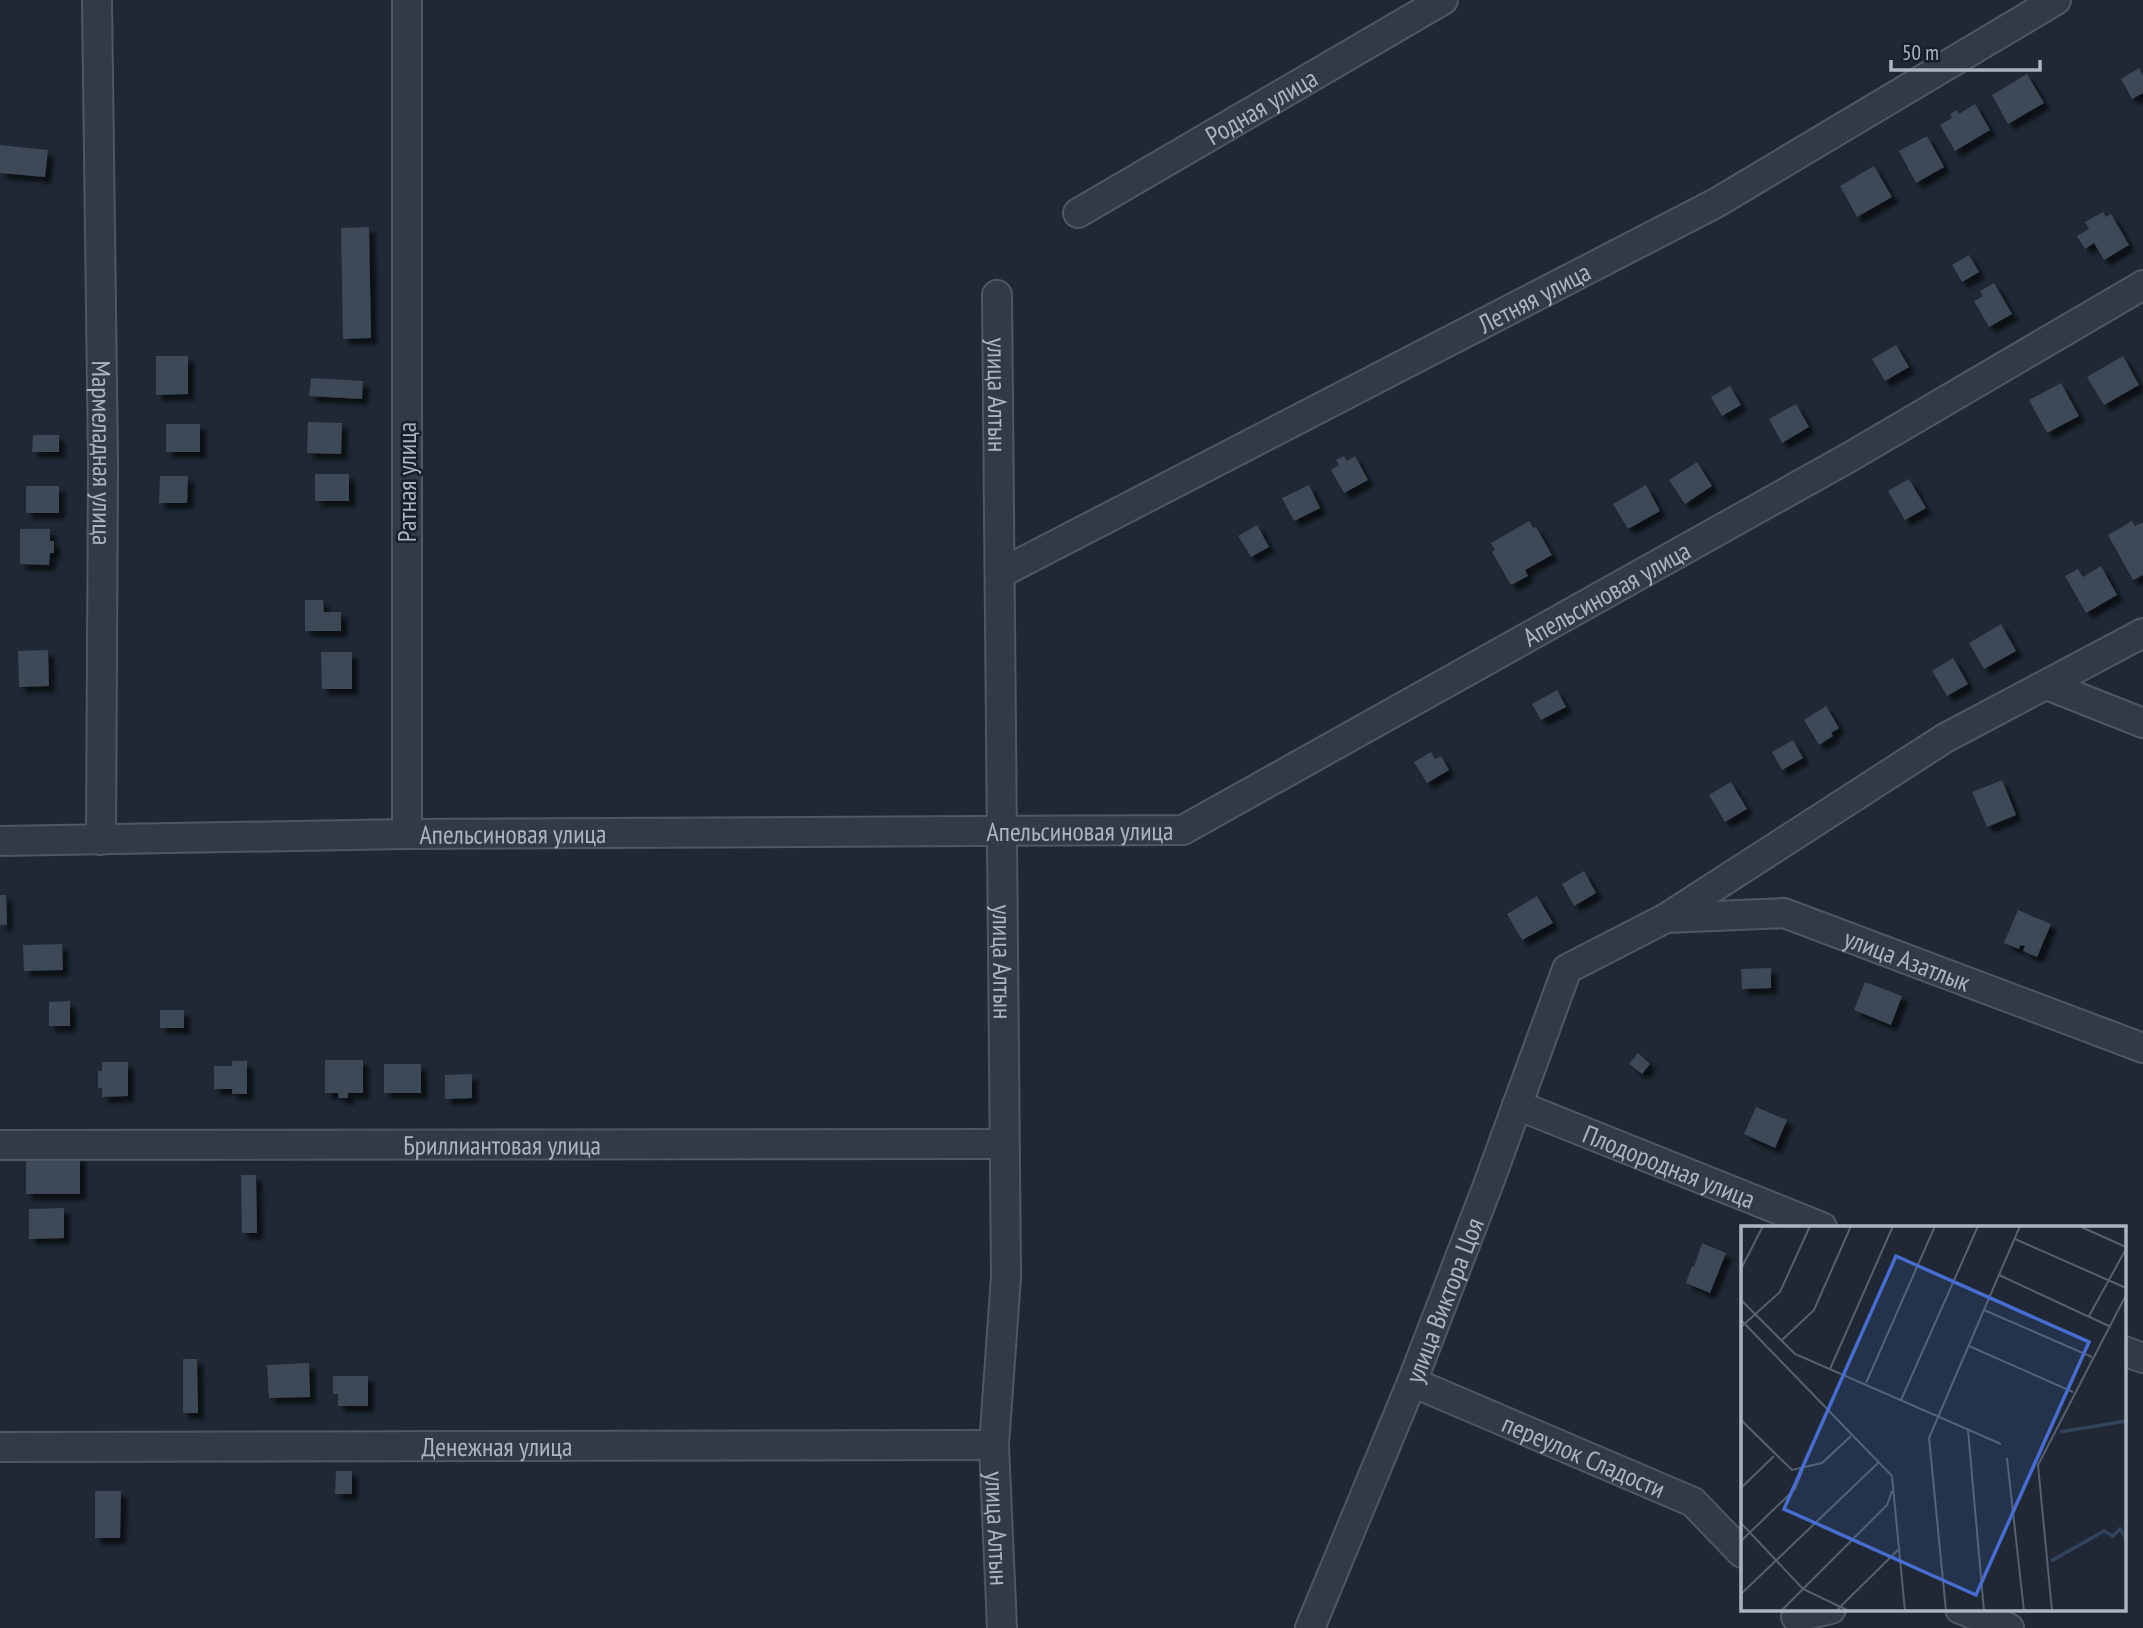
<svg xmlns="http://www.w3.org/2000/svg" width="2143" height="1628" font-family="'PT Sans Narrow',sans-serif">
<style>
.building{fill:#3d4857;filter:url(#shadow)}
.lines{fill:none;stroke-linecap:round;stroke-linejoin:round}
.minor-casing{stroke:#505763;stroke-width:32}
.minor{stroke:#323a45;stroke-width:28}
.labels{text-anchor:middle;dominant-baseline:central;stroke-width:5;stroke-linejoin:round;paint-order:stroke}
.street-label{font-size:26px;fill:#acb4c2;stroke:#181f29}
.inset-river{fill:none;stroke:#32435c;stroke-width:3.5}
.inset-road{fill:none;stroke:#57606d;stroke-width:2}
.view{fill:#486dd1;fill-opacity:0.15;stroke:#486dd1;stroke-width:3.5}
.inset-edge{fill:none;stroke:#acb4c2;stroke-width:3.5}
</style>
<defs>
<filter id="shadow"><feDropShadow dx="6" dy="6" stdDeviation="2" flood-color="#0009"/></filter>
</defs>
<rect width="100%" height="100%" fill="#1f2834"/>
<g class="building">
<polygon points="2139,68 2143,76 2143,93 2132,99 2121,79"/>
<polygon points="2027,74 2044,103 2008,124 1992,95"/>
<polygon points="1975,104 1990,130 1955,151 1940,125 1952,118 1950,114 1957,110 1959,114"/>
<polygon points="1927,136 1944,167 1916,183 1899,151"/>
<polygon points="0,145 48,150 45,177 0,173"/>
<polygon points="1874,166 1892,197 1857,217 1840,186"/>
<polygon points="2103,212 2106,217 2111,214 2129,245 2104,260 2094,243 2085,249 2077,236 2089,229 2085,222"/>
<polygon points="369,227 371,338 343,339 341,228"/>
<polygon points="1969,255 1979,272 1962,282 1952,265"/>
<polygon points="1994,283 2012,314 1989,327 1974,301 1983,296 1980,291"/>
<polygon points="1896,345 1909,367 1885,381 1872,359"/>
<polygon points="156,356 188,356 188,394 156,395"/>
<polygon points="2123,356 2139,385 2104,405 2087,377"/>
<polygon points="311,378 363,381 362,399 309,396"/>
<polygon points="2061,383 2079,416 2047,433 2029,400"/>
<polygon points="1730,386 1741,405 1722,416 1711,397"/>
<polygon points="1796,404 1809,427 1782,443 1769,419"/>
<polygon points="308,422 342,423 341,454 307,453"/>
<rect x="166" y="424" width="34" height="28"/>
<polygon points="33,435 59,435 59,452 32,452"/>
<polygon points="1344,456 1347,461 1355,456 1368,480 1344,493 1331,470 1339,465 1336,460"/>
<polygon points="1697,462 1712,486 1685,504 1669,480"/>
<rect x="315" y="474" width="34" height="27"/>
<polygon points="160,476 188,476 187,503 159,503"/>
<polygon points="1909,479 1926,508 1905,520 1888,491"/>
<polygon points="1309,485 1320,508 1294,521 1282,498"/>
<polygon points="1646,485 1660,511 1628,529 1613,504"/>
<rect x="26" y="486" width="33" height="27"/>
<polygon points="1529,521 1533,528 1536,527 1552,555 1525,570 1528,576 1511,585 1492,552 1495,550 1491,543"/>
<polygon points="2132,521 2135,526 2143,522 2143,575 2133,580 2108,535"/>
<polygon points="1257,525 1269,547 1251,557 1238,536"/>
<polygon points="20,529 50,529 50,541 54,541 54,553 50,553 49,565 20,564"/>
<polygon points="2101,566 2117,595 2086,613 2065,576 2078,569 2083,577"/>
<polygon points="305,600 323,600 324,612 341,612 341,631 305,631"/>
<polygon points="2001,624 2016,651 1984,669 1969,643"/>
<polygon points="48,650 49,686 19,687 18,651"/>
<polygon points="321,652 352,652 352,689 322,689"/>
<polygon points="1953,658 1968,684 1947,696 1932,671"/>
<polygon points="1557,690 1566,707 1541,720 1532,704"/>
<polygon points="1826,706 1839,728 1831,733 1833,736 1819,745 1804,720"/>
<polygon points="1793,740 1803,758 1782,770 1772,752"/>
<polygon points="1431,752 1435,759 1441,756 1449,770 1427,783 1414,762"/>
<polygon points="2002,780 2016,815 1987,827 1972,792"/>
<polygon points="1731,782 1747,809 1725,822 1709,795"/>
<polygon points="1584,871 1596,893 1574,906 1562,884"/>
<polygon points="0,895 6,895 7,925 0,925"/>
<polygon points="1537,896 1553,923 1522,940 1507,914"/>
<polygon points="2018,910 2051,924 2037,957 2023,951 2025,946 2020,945 2019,949 2004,943"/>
<polygon points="62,944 63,970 24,971 23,945"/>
<polygon points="1771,968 1771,988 1742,989 1741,969"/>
<polygon points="1865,982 1902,996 1891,1025 1854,1010"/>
<polygon points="70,1001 70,1026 49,1026 49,1002"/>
<rect x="160" y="1010" width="24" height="18"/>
<polygon points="1638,1053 1650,1064 1642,1074 1629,1064"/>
<polygon points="325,1060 363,1060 363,1093 348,1093 348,1098 339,1098 338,1093 325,1093"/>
<polygon points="232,1061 247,1061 247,1094 232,1094 232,1089 214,1089 214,1066 232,1066"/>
<polygon points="102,1062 128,1062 128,1096 102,1097 102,1088 98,1088 98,1071 102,1071"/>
<rect x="384" y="1064" width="37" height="29"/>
<polygon points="472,1074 472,1098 445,1099 445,1075"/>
<polygon points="1756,1107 1787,1120 1775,1148 1744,1134"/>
<polygon points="26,1155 80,1156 80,1194 26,1194"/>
<polygon points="241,1175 256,1175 257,1233 242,1233"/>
<polygon points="64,1208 64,1238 29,1239 29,1209"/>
<polygon points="1702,1243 1726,1253 1710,1293 1686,1283 1692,1266 1694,1267"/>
<polygon points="183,1359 197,1359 198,1413 183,1413"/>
<polygon points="309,1363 310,1397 269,1398 267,1365"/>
<polygon points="333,1376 368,1376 368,1406 338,1406 338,1394 333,1394"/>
<polygon points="336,1471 352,1471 352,1494 335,1494"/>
<polygon points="95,1491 121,1491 120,1538 95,1538"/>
</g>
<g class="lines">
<defs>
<g id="minor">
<path id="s1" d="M97 0 103 463 101 840"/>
<path id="s2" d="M1078 213 1443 0"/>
<path id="s3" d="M997 295 1006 1277 994 1445 1002 1628"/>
<path id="s4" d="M1001 573 1716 203 2056 0"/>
<polyline points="2047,685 2143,723"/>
<polyline points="407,834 407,0"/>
<path id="s5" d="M0 841 407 834 1183 830 1848 458 2143 285"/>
<path id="s6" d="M1666 918 1784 913 2143 1048"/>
<path id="s7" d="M1517 1105 1822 1227"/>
<path id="s8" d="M0 1145 1004 1144"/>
<polyline points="2124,1351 2143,1358"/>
<path id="s9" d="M1412 1382 1693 1502 1742 1553"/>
<path id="s10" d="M0 1447 994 1445"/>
<polyline points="1960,1609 2009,1628"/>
<polyline points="1796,1617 1831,1609"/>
<path id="s11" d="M1310 1628 1412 1382 1488 1185 1567 969 1666 918 1945 738 2143 633"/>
</g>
</defs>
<use href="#minor" class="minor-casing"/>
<use href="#minor" class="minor"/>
</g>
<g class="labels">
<g class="street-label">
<text stroke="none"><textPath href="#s2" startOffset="212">Родная улица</textPath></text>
<text stroke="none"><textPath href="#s4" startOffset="600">Летняя улица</textPath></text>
<text stroke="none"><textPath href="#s3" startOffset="100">улица Алтын</textPath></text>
<text stroke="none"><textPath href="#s1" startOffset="453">Мармеладная улица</textPath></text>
<text transform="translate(406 482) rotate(-90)">Ратная улица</text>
<text stroke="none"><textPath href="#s5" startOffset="1668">Апельсиновая улица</textPath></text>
<text stroke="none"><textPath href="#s5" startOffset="1080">Апельсиновая улица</textPath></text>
<text stroke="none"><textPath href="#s5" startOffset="513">Апельсиновая улица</textPath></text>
<text stroke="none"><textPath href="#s6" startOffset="250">улица Азатлык</textPath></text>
<text stroke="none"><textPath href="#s3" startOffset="667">улица Алтын</textPath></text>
<text stroke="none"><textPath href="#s8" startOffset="502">Бриллиантовая улица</textPath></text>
<text stroke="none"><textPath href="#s7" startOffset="164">Плодородная улица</textPath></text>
<text stroke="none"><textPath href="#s11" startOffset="354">улица Виктора Цоя</textPath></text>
<text stroke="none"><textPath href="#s10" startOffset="497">Денежная улица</textPath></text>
<text stroke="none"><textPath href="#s9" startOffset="187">переулок Сладости</textPath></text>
<text stroke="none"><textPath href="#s3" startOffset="1234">улица Алтын</textPath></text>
</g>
</g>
<g transform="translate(1741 1226)">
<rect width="385" height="385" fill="#1f2834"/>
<path class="inset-river" d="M319 206 385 195M310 335 363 305 372 310 379 303 385 312"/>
<path class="inset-road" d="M338 0 385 21M274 13 385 62M0 43 22 0M258 49 368 100M0 74 54 128 260 218M243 84 351 131M348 90 385 23M0 94 151 250 164 385M0 101 39 66 69 0M41 114 73 84 110 0M228 120 332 166M89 143 152 0M125 157 194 0M160 174 237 0M0 194 51 244 81 237 110 210M227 204 243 385M266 232 283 385M0 262 33 230M0 297 62 363 108 385M0 315 54 263 62 243M0 368 137 237M40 385 146 279 151 265M95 385 159 322M205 385 188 212 279 0M311 385 297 239 385 69"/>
<path class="view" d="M155 30 348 116 235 369 43 283Z"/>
<rect width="385" height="385" class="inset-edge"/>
</g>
<path d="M1891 60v10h149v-10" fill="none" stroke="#acb4c2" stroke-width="3.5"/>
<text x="1902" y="60" font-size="21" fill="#acb4c2" stroke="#181f29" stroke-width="5" paint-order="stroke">50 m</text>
</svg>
